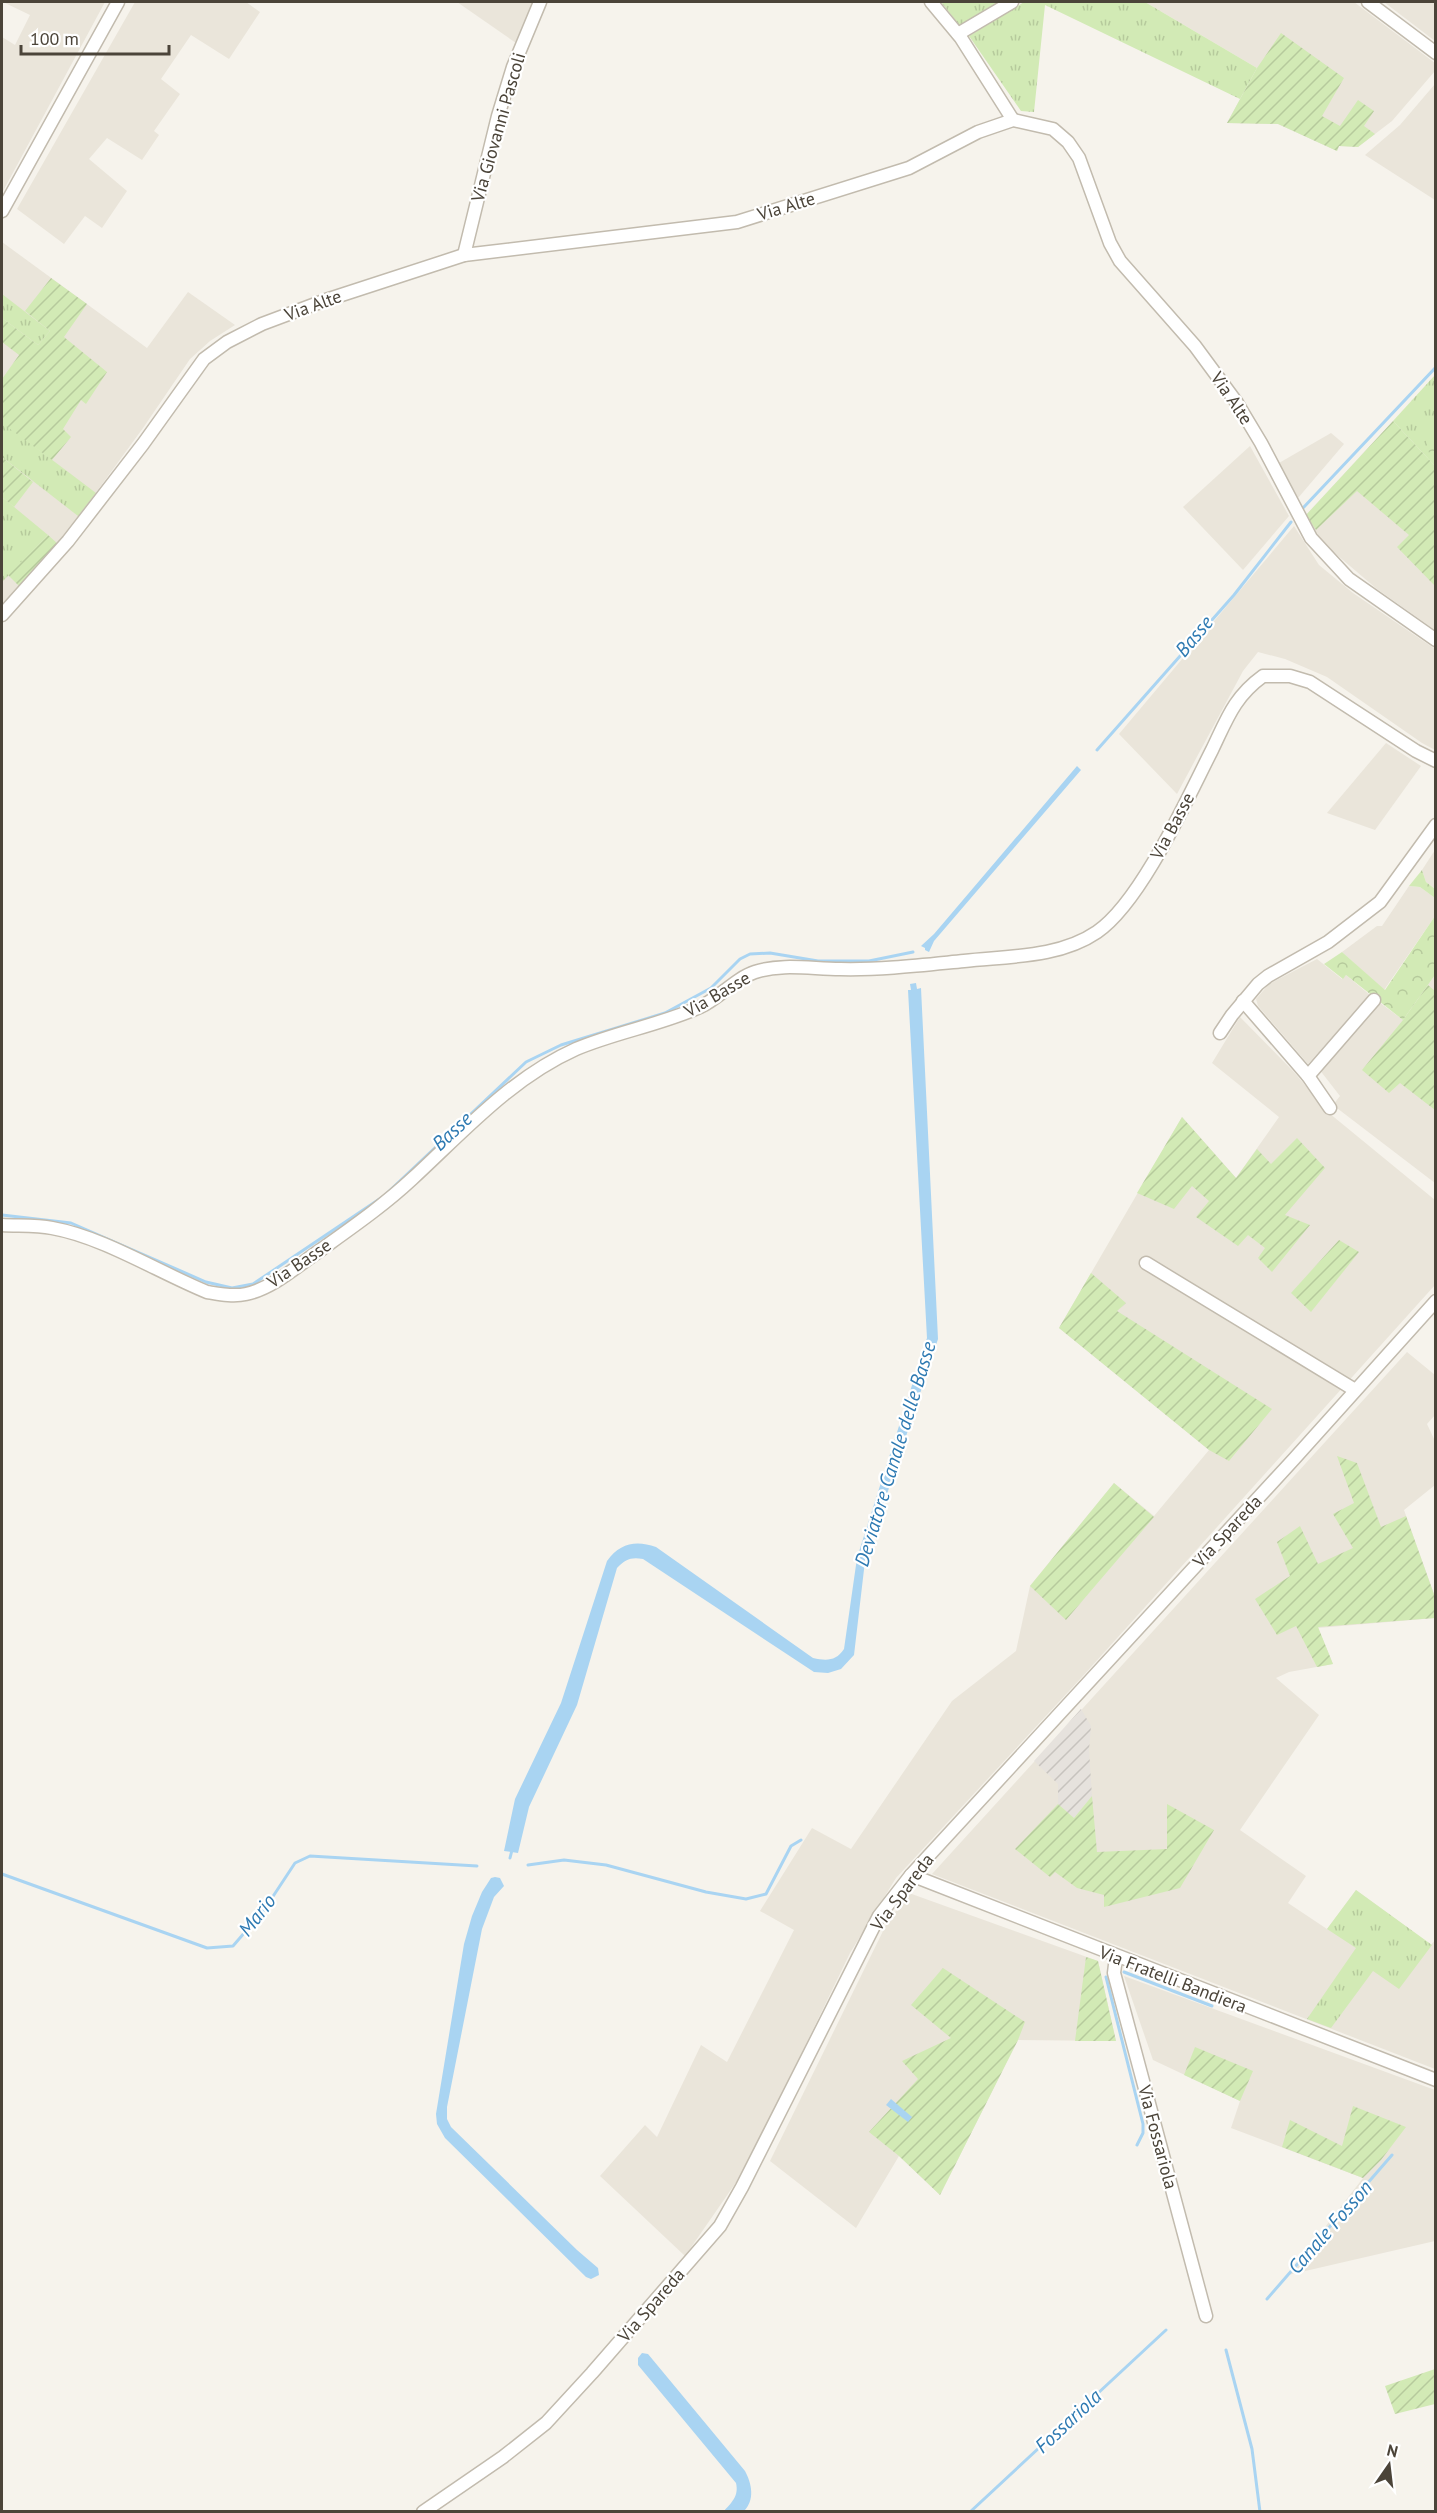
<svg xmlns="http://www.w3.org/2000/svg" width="1437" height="2513" font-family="'PT Sans',sans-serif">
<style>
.residential{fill:#eae5da}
.industrial{fill:url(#industrial-furrows)}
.grass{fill:url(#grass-tufts)}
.forest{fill:url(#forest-crowns)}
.garden{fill:url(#garden-furrows)}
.water{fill:#a9d4f2}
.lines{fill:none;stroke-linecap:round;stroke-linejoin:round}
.stream{stroke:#a9d4f2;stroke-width:3}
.minor-casing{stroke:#c2bbae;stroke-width:15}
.minor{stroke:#fff;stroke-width:12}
.labels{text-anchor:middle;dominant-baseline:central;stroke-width:4.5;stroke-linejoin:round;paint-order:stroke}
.street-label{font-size:18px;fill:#4b4439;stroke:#fff}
.water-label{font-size:20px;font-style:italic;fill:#2e7ab2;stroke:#fff}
</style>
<defs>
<pattern id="industrial-furrows" width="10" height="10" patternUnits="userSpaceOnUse" patternTransform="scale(1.5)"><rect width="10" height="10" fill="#e6e2dd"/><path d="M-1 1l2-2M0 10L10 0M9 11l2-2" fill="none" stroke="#c7c3be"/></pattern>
<pattern id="grass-tufts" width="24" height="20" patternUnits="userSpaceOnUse" patternTransform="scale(1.5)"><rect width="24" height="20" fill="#d2eab5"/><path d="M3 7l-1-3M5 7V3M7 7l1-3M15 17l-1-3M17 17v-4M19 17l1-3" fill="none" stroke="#b6ca9c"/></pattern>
<pattern id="forest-crowns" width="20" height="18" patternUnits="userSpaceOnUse" patternTransform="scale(1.5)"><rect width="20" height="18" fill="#d2eab5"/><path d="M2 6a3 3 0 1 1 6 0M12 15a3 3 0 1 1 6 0" fill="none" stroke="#b6ca9c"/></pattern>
<pattern id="garden-furrows" width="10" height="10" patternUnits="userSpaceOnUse" patternTransform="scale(1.5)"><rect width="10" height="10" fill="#d2eab5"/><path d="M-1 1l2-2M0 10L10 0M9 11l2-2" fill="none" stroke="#b6ca9c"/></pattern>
</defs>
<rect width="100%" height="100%" fill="#f6f3ec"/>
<g class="residential">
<polygon points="3,2 105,2 2,193 2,37 15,45 30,15"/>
<polygon points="135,2 246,2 260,12 229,59 191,35 161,79 180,94 154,131 159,135 142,160 107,138 89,159 127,191 102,228 85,216 64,244 17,209"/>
<polygon points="457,2 533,2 516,43"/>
<polygon points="1145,2 1354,2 1435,63 1435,71 1392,121 1358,147 1339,146 1337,151 1278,124 1227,123 1257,68"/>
<polygon points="1384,2 1435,2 1435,41"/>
<polygon points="1435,84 1435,200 1365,155 1400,125"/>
<polygon points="2,242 147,348 188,292 235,325 210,341 190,359 143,428 54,550 2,605"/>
<polygon points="1393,421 1435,466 1435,630 1377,589 1323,543 1306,515"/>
<polygon points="1331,433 1344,444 1298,498 1279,463"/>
<polygon points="1250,446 1289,516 1243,570 1183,507"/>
<polygon points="1294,526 1319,565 1353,593 1435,649 1435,750 1422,743 1327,677 1285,659 1258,652 1243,671 1177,794 1119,734"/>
<polygon points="1386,743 1421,766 1375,830 1327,813"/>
<polygon points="1435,850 1435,889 1426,882 1422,870"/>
<polygon points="1409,886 1420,887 1435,898 1435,916 1384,990 1342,952 1377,926 1382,926"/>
<polygon points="1317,959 1342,979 1346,975 1370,995 1308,1064 1258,1006 1256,999 1269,984"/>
<polygon points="1435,975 1435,1183 1333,1105 1340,1096 1319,1069 1379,1002 1403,1020"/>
<polygon points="1240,1017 1293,1071 1329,1113 1435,1200 1435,1285 1082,1677 896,1878 850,1953 746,2168 685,2256 600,2176 645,2125 657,2137 701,2045 727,2062 794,1930 760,1911 812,1828 851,1849 952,1701 1016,1651 1030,1586 1114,1483 1154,1516 1209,1450 1059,1328 1182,1117 1236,1178 1279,1117 1212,1063"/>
<polygon points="1407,1352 1435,1375 1435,1415 1427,1424 1435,1441 1435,1485 1404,1510 1435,1597 1435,1618 1318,1628 1333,1664 1289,1672 1276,1678 1319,1715 1240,1830 1306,1876 1288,1903 1327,1929 1356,1890 1431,1945 1435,1940 1435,2069 932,1874"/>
<polygon points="909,1893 1098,1961 1116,2041 1018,2040 940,2195 899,2156 856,2228 770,2161 886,1925"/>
<polygon points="1124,1976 1435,2090 1435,2241 1288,2275 1363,2178 1231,2128 1240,2101 1153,2060"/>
</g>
<polygon class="industrial" points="1081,1709 1091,1726 1089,1750 1092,1796 1074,1818 1058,1804 1058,1784 1034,1761"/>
<g class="grass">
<polygon points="941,2 1002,2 960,26"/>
<polygon points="1024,2 1145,2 1257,68 1240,99 1045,5 1034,112 1021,111 969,36"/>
<polygon points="2,294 50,331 38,345 2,318"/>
<polygon points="1435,375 1435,466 1393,421"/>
<polygon points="2,422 96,493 78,516 2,457"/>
<polygon points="2,497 48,535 2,582"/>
<polygon points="1356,1890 1432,1945 1399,1989 1373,1971 1331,2028 1307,2019 1356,1948 1327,1929"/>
</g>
<g class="forest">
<polygon points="1435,429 1435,458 1429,453 1426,441"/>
<polygon points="1422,870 1426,882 1435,889 1435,898 1420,887 1409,886"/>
<polygon points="1435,916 1435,975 1403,1020 1346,975 1343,979 1324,964 1342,952 1385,990"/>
</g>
<g class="garden">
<polygon points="1281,33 1344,78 1322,116 1340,126 1358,100 1374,111 1364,126 1375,134 1358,147 1339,146 1337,151 1278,124 1227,123 1257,68"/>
<polygon points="51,278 87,304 64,337 107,372 86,404 81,400 63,429 71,437 52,460 2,423 2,379 19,355 2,342 2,318 38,345 50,331 25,311"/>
<polygon points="1393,421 1435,466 1435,586 1397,547 1409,535 1357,491 1316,530 1306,515"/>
<polygon points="2,457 33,482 14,507 2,497"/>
<polygon points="48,535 58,544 19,586 8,575"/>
<polygon points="1428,985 1435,991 1435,1110 1400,1083 1389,1093 1362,1070 1403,1020"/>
<polygon points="1182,1117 1236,1178 1257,1149 1271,1164 1297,1138 1325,1168 1285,1215 1310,1225 1272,1272 1258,1258 1265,1248 1248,1235 1238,1246 1196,1217 1209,1201 1192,1186 1174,1209 1137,1193"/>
<polygon points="1339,1240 1359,1252 1311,1312 1291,1293"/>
<polygon points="1091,1273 1126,1303 1117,1311 1272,1409 1229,1461 1209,1450 1059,1328"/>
<polygon points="1337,1456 1357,1463 1381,1527 1406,1516 1435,1597 1435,1618 1318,1627 1333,1664 1317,1667 1296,1626 1277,1635 1255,1599 1290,1576 1277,1542 1300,1526 1318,1564 1353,1548 1333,1514 1354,1503"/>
<polygon points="1114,1483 1154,1517 1066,1620 1030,1586"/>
<polygon points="1092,1796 1097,1852 1167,1849 1167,1804 1214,1830 1180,1888 1104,1907 1104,1895 1077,1888 1055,1872 1050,1877 1015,1849 1058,1804 1074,1818"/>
<polygon points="1086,1957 1098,1961 1116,2041 1075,2041"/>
<polygon points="943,1968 1025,2022 1018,2040 940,2195 899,2156 869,2132 918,2079 902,2061 951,2038 911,2005"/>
<polygon points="1195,2047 1253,2071 1240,2101 1184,2075"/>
<polygon points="1353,2106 1406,2127 1381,2160 1363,2178 1282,2147 1290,2120 1342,2146"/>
<polygon points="1435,2369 1435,2404 1395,2414 1385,2386"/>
</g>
<g class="water">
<polygon points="1077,766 1081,770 934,941 929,952 925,950 925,948 921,946 934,934"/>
<path d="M916 983 917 989 921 988 938 1339 865 1561 854 1655 841 1669 828 1673 814 1672 643 1559C631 1557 626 1559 617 1568L577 1705 529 1807 518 1853 504 1851 515 1799 561 1703 607 1561C620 1543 636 1540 656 1547L813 1658C827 1661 836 1661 844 1649L857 1558 927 1338 908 990H911L910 984Z"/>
<polygon points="495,1877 500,1878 504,1886 494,1897 482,1929 447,2107 447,2119 451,2127 577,2250 598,2268 599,2275 591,2279 586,2277 445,2138 437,2124 436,2114 464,1944 472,1916 482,1892 491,1878"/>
<polygon points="891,2099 912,2117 908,2122 886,2105"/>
<path d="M642 2353 648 2354 745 2471C752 2484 755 2500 744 2511H724C732 2502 739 2496 736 2483L638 2365V2358Z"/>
</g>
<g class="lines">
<g class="stream">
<polyline points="1303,508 1436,367"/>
<polyline points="1097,750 1234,595 1291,522"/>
<polyline points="2,1215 71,1223 206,1282 232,1288 253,1284 384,1196 526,1062 561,1045 665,1013 711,988 740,959 750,954 770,953 818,961 869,961 913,952"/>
<polyline points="510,1858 512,1850"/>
<polyline points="528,1865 564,1860 606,1865 706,1892 746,1899 766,1894 791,1846 801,1840"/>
<polyline points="2,1874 207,1948 233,1946 264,1910 295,1863 310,1856 477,1866"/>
<polyline points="1124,1972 1212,2006"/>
<polyline points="1106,1977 1143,2124 1143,2133 1137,2145"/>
<polyline points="1267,2299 1392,2155"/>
<polyline points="1226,2350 1252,2449 1260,2512"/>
<polyline points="970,2512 1166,2330"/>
</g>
<defs>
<g id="minor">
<polyline points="931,2 961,38 1013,120"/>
<polyline points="1368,2 1436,53"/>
<polyline points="958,34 1012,2"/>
<polyline points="2,211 118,2"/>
<polyline points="464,255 498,116 513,67 540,2"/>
<polyline points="2,615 68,541 143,444 204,359 227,342 262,324 326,300 464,255 737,222 909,168 978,132 1013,120 1053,129 1068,142 1079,158 1110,243 1120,261 1195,346 1237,403 1261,443 1311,538 1349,579 1436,640"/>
<polyline points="1243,1001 1308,1076 1330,1108"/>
<polyline points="1220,1033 1232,1015 1258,984 1268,976 1328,942 1380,902 1436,825"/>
<polyline points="1308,1076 1374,1000"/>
<path d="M2 1225C18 1226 36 1225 52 1228 103 1237 158 1272 207 1292 219 1294 233 1297 246 1294 273 1288 296 1267 319 1251 351 1228 383 1206 412 1179 463 1132 511 1078 576 1049 616 1032 660 1025 700 1007 718 999 736 978 755 972 782 963 812 969 840 969 881 970 923 965 964 961 1008 956 1059 958 1097 932 1141 902 1187 799 1212 750 1227 719 1234 697 1263 676H1290L1310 682 1416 751 1436 761"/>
<polyline points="1146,1263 1355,1390"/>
<polyline points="911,1875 1436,2080"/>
<polyline points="1116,1957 1114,1973 1206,2316"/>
<polyline points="423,2512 503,2457 546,2423 592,2373 720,2226 742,2187 879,1916 911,1875 1294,1459 1436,1301"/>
</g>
</defs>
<use href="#minor" class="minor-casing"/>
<use href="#minor" class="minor"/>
</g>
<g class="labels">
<g class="street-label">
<text transform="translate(498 127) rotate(-74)">Via Giovanni Pascoli</text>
<text transform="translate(786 206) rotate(-17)">Via Alte</text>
<text transform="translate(313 305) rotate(-20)">Via Alte</text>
<text transform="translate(1232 398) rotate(56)">Via Alte</text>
<text transform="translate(1172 826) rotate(-62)">Via Basse</text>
<text transform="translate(717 994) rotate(-30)">Via Basse</text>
<text transform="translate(299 1263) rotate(-34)">Via Basse</text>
<text transform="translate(1227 1531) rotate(-47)">Via Spareda</text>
<text transform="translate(902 1892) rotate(-53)">Via Spareda</text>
<text transform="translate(1173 1979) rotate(21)">Via Fratelli Bandiera</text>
<text transform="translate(1158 2137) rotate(75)">Via Fossariola</text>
<text transform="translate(651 2305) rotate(-49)">Via Spareda</text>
</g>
<g class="water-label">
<text transform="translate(1194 636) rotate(-50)">Basse</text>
<text transform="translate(452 1131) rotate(-43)">Basse</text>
<text transform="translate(895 1454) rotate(-73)">Deviatore Canale delle Basse</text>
<text transform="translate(257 1915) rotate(-52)">Mario</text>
<text transform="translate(1330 2227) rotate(-49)">Canale Fosson</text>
<text transform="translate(1068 2421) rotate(-43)">Fossariola</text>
</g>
</g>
<rect width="1437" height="2513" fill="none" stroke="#4b4439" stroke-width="6"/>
<g transform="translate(1389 2465) rotate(14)" stroke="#ffffff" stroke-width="4.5" paint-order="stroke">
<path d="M0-4.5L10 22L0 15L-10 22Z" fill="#4b4439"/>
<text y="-9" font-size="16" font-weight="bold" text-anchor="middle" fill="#4b4439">N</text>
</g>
<path d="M21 45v9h148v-9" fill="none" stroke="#4b4439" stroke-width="3"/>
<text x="30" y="45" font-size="18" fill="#4b4439" stroke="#ffffff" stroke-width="4.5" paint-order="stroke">100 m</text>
</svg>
